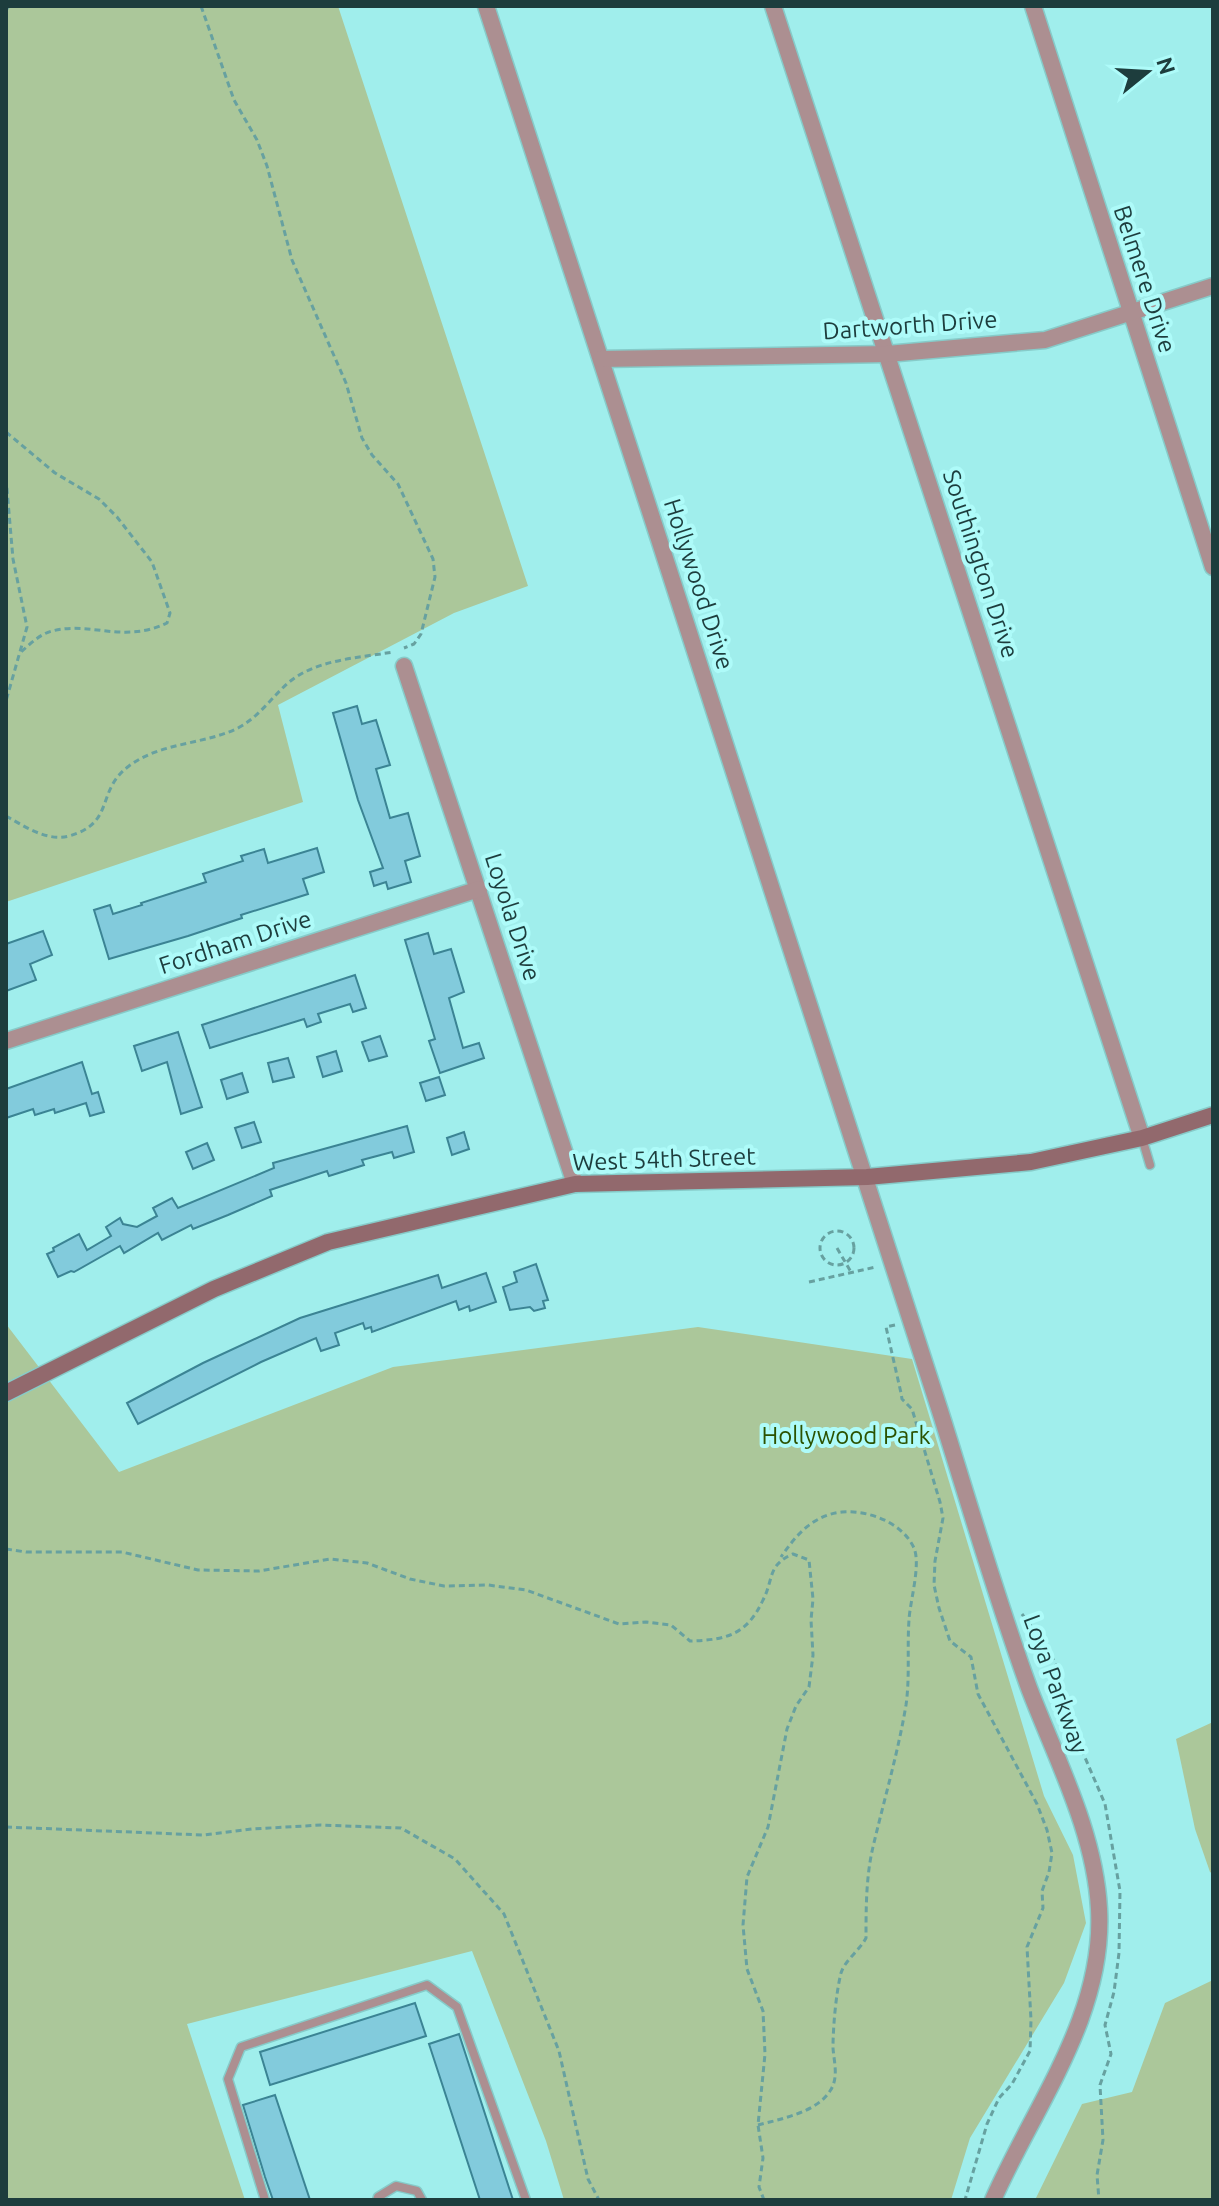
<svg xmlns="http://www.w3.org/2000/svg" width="1219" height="2206" font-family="Ubuntu,sans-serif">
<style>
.green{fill:#abc79a}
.building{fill:#82cbdc;stroke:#3b8494;stroke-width:2}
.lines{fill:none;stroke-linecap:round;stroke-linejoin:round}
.lane-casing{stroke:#86cbc9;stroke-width:11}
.street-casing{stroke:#86cbc9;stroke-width:19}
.secondary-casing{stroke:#86cbc9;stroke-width:19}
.path{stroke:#67a1a0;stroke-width:3;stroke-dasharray:6 4;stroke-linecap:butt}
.lane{stroke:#ac8f91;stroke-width:8}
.street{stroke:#ac8f91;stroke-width:16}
.secondary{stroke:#92696d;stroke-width:16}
.labels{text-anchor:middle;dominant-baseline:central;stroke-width:8;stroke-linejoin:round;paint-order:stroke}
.street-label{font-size:24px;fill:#1d3d3d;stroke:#aefbf9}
.park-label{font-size:24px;fill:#2b5200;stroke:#aefbf9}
</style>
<rect width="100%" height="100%" fill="#a0eeec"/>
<g class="green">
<polygon points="6,6 338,6 528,586 454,613 278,705 303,802 6,902"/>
<polygon points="6,1324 119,1472 393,1367 698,1327 912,1359 1044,1796 1073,1855 1086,1923 1064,1983 970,2138 951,2200 564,2200 546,2141 472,1951 187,2024 245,2200 6,2200"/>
<polygon points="1213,1722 1213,1874 1210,1872 1195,1829 1176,1739"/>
<polygon points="1213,1980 1213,2200 1035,2200 1082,2104 1132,2092 1165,2003"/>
</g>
<g class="building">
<polygon points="357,706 362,724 376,720 390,765 376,769 390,818 408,813 420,856 405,861 411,882 388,889 386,882 374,886 370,872 383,868 358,800 333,713"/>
<polygon points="317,848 324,872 303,879 308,894 241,915 242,918 188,936 109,959 94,910 110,905 113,914 142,905 141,903 206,882 203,874 243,861 241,856 264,849 268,863"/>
<polygon points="43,931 52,955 30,964 36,980 6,991 6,944"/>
<polygon points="428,933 434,954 451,949 464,992 449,998 463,1048 479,1043 484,1058 440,1073 429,1041 435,1039 405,940"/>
<polygon points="355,975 366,1008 353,1012 350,1004 318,1014 321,1022 307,1027 304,1019 210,1048 202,1025"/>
<polygon points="178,1032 202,1107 181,1114 167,1062 142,1071 134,1046"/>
<polygon points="380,1036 387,1056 369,1061 362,1042"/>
<polygon points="336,1051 342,1071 323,1077 317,1057"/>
<polygon points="288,1058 294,1077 273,1082 268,1063"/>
<polygon points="82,1062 92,1094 98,1092 104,1112 90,1116 86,1103 55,1113 54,1109 35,1115 33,1109 6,1118 6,1089"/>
<polygon points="242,1073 248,1092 227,1099 221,1080"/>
<polygon points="439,1077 445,1095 426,1101 420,1083"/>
<polygon points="254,1122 261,1142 242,1148 235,1128"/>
<polygon points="407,1126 414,1152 394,1158 392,1152 362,1160 364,1165 329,1176 327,1171 270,1190 272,1196 228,1215 193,1229 191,1225 162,1240 158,1233 124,1253 120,1246 74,1272 71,1271 58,1277 47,1254 54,1251 53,1248 79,1234 87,1250 111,1236 106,1227 120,1218 123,1224 137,1227 157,1216 153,1208 172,1198 178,1208 274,1168 273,1163"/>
<polygon points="464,1132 469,1149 452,1155 447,1138"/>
<polygon points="207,1143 214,1160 193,1169 186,1152"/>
<polygon points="536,1264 548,1300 543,1301 545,1308 534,1311 530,1307 510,1310 503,1287 517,1282 514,1272"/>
<polygon points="486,1273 496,1302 470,1311 469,1306 459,1310 456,1301 372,1332 371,1327 365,1329 363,1323 335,1333 339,1345 321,1351 316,1338 261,1362 138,1424 127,1403 203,1363 300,1318 438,1275 442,1288"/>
<polygon points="415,2003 426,2036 270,2085 260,2052"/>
<polygon points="459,2034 513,2200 480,2200 429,2044"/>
<polygon points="275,2095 310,2200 273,2200 265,2177 243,2105"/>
</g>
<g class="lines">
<defs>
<g id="lane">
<polyline points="1142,1138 1150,1165"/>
<polyline points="265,2200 228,2079 241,2047 427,1985 457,2007 526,2200"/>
<polyline points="377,2200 378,2197 396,2186 417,2191 422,2200"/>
</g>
<g id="street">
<path d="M486 6C638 474 790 943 940 1411 969 1503 996 1597 1029 1688 1056 1759 1095 1832 1099 1909 1105 2016 1034 2106 993 2200"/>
<polyline points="773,6 1142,1138"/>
<polyline points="1033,6 1213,567"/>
<polyline points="601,359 887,354 1045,340 1213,286"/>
<polyline points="404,666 575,1184"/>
<polyline points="6,1041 479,889"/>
</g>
<polyline id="secondary" points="6,1393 214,1289 328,1242 575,1184 867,1177 1031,1162 1142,1138 1213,1115"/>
</defs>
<use href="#lane" class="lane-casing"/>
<use href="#street" class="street-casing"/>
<use href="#secondary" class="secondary-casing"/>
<g class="path">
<polyline points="201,6 234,100 257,140 267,166 292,260 346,383 362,438 372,455 398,484 433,559 435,577 421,634 414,644 404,648"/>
<polyline points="6,10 9,6"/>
<path d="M6 432 55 473 99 499 117 517 152 562 170 613 167 623C124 644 90 621 52 631 40 634 30 644 21 652"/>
<polyline points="6,478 13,559 27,627 6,701"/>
<path d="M6 816C24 826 47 842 69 836 116 823 95 791 129 766 161 742 203 745 238 728 259 717 271 698 288 683 316 659 359 658 393 652"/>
<circle cx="837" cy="1248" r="17"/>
<polyline points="837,1248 851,1272"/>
<polyline points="809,1282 876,1267"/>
<polyline points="895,1325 886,1327 901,1393 902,1399 912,1409 940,1502 943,1518 935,1561 934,1585 939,1608 950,1641 971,1657 978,1694 1037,1804 1047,1830 1052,1853 1049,1872 1042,1891 1043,1908 1027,1947 1031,2020 1030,2051 1012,2084 999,2098 987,2124 965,2200"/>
<path d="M6 1549 26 1552H122L198 1570 259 1571 330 1559 367 1563 410 1579 444 1586 488 1585 526 1590 619 1624 646 1622 671 1625 690 1641C726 1640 747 1635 763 1600 774 1579 767 1565 793 1554L809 1560 813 1599 811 1620 813 1655 809 1687 796 1706 787 1729 768 1827 747 1877 743 1925 747 1969 763 2011 765 2054 758 2125 763 2158 759 2187 764 2200"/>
<polyline points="1022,1614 1046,1646 1060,1672 1071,1725 1105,1804 1120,1891 1119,1953 1114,1992 1105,2025 1111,2054 1100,2085 1103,2140 1097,2175 1099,2200"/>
<polyline points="6,1827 203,1835 252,1829 321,1825 401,1828 455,1859 504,1914 559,2051 588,2179 599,2200"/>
<path d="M758 2125C781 2119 817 2112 830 2091 839 2078 834 2062 833 2048 833 2027 836 1993 841 1973 845 1960 860 1950 866 1938 866 1909 866 1876 873 1847 884 1800 898 1753 906 1705 910 1677 907 1648 909 1620 910 1601 921 1565 914 1548 902 1522 868 1510 842 1512 813 1515 796 1535 781 1557"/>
</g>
<use href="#lane" class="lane"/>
<use href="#street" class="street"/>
<use href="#secondary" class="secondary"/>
</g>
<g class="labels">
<g class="street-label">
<text transform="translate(1145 279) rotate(72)">Belmere Drive</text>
<text transform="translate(910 325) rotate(-4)">Dartworth Drive</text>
<text transform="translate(981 564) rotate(72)">Southington Drive</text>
<text transform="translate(699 584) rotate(72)">Hollywood Drive</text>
<text transform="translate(513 917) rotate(72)">Loyola Drive</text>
<text transform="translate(235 942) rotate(-18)">Fordham Drive</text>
<text transform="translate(664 1159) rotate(-2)">West 54th Street</text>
<text transform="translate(1056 1684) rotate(70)">Loya Parkway</text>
</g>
<g class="park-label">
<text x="846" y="1435">Hollywood Park</text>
</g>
</g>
<rect width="1219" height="2206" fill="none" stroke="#1d3d3d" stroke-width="16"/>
<g transform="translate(1147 72) rotate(72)" stroke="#aefbf9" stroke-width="6" paint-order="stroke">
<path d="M0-6L14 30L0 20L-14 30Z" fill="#1d3d3d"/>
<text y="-12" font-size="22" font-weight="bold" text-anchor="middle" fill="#1d3d3d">N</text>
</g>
</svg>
